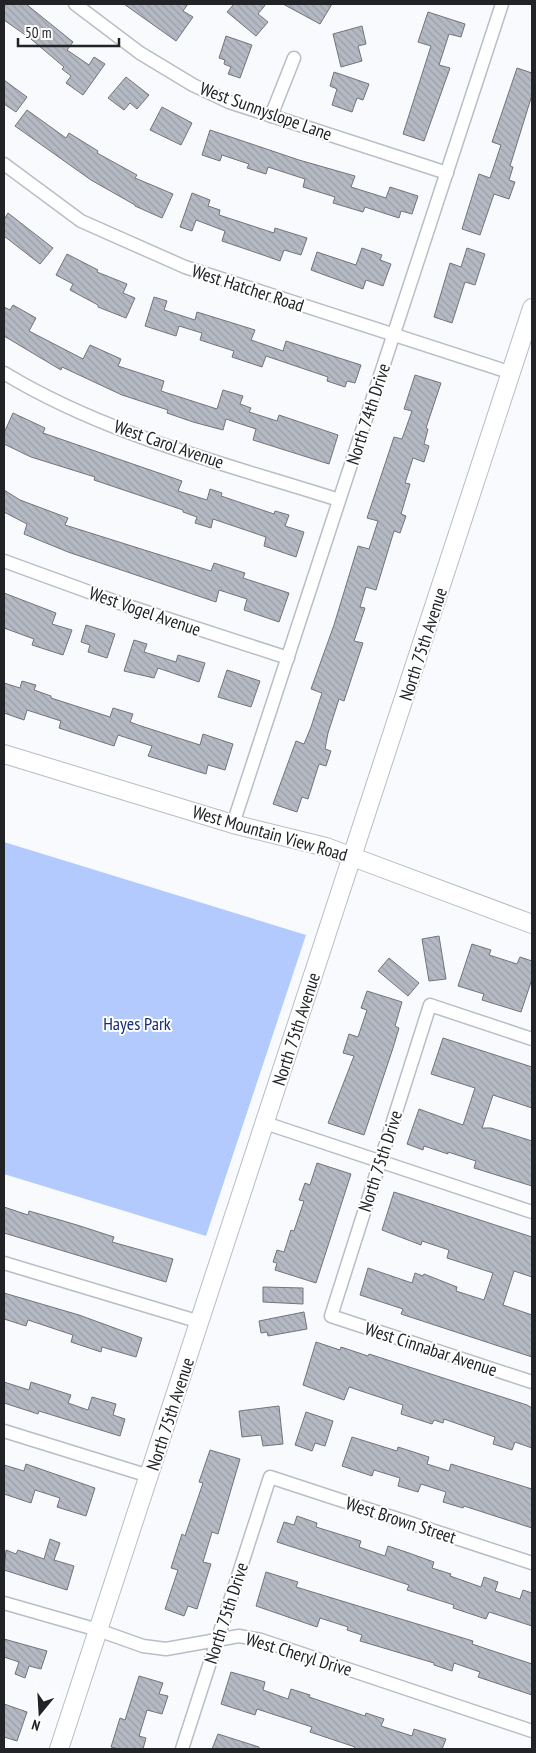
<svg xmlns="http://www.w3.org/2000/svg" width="536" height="1753" font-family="'PT Sans Narrow',sans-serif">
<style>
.park{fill:#b2cafd}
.building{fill:url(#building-back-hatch);stroke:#70747d}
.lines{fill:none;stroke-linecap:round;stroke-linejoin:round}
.street-casing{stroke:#b8bdc7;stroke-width:15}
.secondary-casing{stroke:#b8bdc7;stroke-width:20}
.street{stroke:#fff;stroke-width:12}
.secondary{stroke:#fff;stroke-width:18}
.labels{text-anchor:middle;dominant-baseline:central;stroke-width:4;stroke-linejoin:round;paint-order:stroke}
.street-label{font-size:18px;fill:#212326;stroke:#fff}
.park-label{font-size:18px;fill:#132c79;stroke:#fff}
</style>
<defs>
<pattern id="building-back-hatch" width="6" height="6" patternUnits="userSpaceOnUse" patternTransform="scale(1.25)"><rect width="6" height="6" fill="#b5b9c3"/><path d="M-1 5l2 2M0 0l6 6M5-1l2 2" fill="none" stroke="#9b9fa7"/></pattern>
</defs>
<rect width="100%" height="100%" fill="#f8fafe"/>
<polygon class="park" points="4,842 306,935 206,1236 4,1174"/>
<g class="building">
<polygon points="4,4 26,4 73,42 67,50 89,65 94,57 105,64 83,95 66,83 71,76 62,69 64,67 31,39 4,20"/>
<polygon points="124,4 188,4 183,11 193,17 176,41"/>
<polygon points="234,4 266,4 258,14 268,22 256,36 227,12"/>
<polygon points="283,4 332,4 320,24"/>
<polygon points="428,12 465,24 461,37 449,34 439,65 450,68 424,141 403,134 431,46 418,42"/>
<polygon points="362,26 366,44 358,46 362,61 341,67 333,34"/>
<polygon points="226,36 252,45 240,78 228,74 231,67 224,64 225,60 219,58"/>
<polygon points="517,68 532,73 532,95 510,166 513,167 509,180 515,182 509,199 494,194 480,235 462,229 479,174 490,178 501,145 492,142"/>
<polygon points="334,72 369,84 363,100 357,98 352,112 332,105 337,89 330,86"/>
<polygon points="126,77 149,95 137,109 130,103 124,110 108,98"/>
<polygon points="4,80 27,97 16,112 4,104"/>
<polygon points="162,107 192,123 181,145 150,130"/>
<polygon points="27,110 66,138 69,133 98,151 97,153 137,175 135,178 173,194 162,218 135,206 135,205 91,180 15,126"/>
<polygon points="210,130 299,160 355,176 351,187 386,198 390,187 418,196 412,214 401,211 399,218 365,207 363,212 333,203 335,197 303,187 305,179 268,167 266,174 247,168 249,164 222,155 220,161 202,155"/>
<polygon points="192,193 210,200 208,206 220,210 219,215 274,233 275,228 307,238 301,255 284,250 280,261 266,256 222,241 225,231 196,220 192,231 180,227"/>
<polygon points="8,213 53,248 40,264 4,236 4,220"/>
<polygon points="362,248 382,255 380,260 391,264 383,286 366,280 363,289 311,270 317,252 356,265"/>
<polygon points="467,248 485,254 475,285 465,282 452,323 434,317 450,263 461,267"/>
<polygon points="67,254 98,270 97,272 127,284 123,293 135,298 126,318 98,307 98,305 70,290 73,284 56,275"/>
<polygon points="154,297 167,301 164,310 195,320 197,312 255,330 251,340 283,351 286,341 361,365 355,383 347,381 345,387 327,381 328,377 266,356 262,367 232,357 234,351 200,340 202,333 179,326 176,336 145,326"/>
<polygon points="13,305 36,318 29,331 83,359 90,345 121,359 118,366 164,381 161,391 217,409 223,390 243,396 240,404 251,408 249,412 277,421 279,415 338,435 329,464 253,440 256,429 226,419 223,430 193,422 167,413 168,410 122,395 62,367 61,370 4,336 4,307 10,310"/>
<polygon points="415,375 441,383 426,428 428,429 424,444 429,446 424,462 413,458 405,483 410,484 401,514 406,516 400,533 394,531 376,590 366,587 360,607 365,608 354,641 363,643 344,701 339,699 328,733 325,749 331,751 326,766 319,764 308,799 302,797 297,812 273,804 296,741 304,744 311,727 322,693 311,689 334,625 358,546 369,549 378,521 367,518 394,437 402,439 412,411 404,409"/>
<polygon points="13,413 45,428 43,433 182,481 178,491 207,500 210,489 222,493 221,496 274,514 275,511 289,515 285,526 304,532 296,557 264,546 266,537 213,519 211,528 195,523 197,517 183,512 183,510 94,480 95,477 31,457 4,444 4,433"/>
<polygon points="4,490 20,500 68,518 65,525 211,571 214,563 245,573 243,578 289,593 279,622 244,610 247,599 219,590 216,602 68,552 24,534 27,524 4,512"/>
<polygon points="4,593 56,613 52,624 72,630 63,655 32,645 34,639 4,628"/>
<polygon points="86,625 115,634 107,658 88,652 90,645 81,642"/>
<polygon points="134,640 147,644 144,652 176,662 178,655 205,663 199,682 158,668 154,678 124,671"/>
<polygon points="227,670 260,681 251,707 218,697"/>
<polygon points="22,681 36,685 34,690 51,696 51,698 110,717 113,708 133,714 130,722 141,726 200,745 203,734 233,744 225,770 208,765 206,774 148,756 152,746 118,735 114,746 59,728 61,721 27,710 24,720 4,713 4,683 20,688"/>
<polygon points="439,936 446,979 429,981 422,939"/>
<polygon points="472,944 491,950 489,955 517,964 520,957 532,961 532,979 521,1012 482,1000 484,994 458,986"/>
<polygon points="389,958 419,983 408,996 378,971"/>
<polygon points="367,991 402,1002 395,1026 399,1028 393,1048 364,1135 328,1123 354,1056 343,1053 349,1034 358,1037 367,1010 361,1008"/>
<polygon points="443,1038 532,1067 532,1108 493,1095 482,1128 491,1128 532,1141 532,1186 474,1168 476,1161 448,1152 448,1154 424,1146 423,1150 407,1144 419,1109 463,1125 475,1088 431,1074"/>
<polygon points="317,1163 351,1174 316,1283 275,1270 277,1263 273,1262 277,1250 284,1252 291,1230 294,1231 304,1201 299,1200 305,1183 310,1185"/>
<polygon points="394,1192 532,1237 532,1277 514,1271 503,1305 532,1315 532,1357 401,1314 403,1309 360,1295 368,1268 412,1283 415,1273 423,1276 424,1274 457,1287 456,1291 484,1300 493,1273 447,1258 449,1250 422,1241 421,1245 382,1230"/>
<polygon points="4,1207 28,1215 29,1211 77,1225 114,1237 112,1242 173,1259 166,1282 4,1233"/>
<polygon points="263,1287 303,1288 303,1304 263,1302"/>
<polygon points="4,1293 79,1315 142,1338 136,1357 102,1347 101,1352 71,1342 73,1335 28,1320 26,1326 4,1319"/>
<polygon points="304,1312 307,1329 268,1336 267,1332 261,1333 259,1321"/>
<polygon points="316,1342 340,1350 341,1347 368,1356 369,1354 527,1405 532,1408 532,1448 515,1442 512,1450 493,1444 495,1437 444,1419 443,1423 434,1420 432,1424 401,1414 403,1405 349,1387 344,1400 303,1385"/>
<polygon points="4,1382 29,1390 31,1382 71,1395 68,1403 88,1410 92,1397 116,1404 113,1415 125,1419 120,1436 39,1411 38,1414 4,1403"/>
<polygon points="279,1406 283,1444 263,1446 261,1435 242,1437 239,1411"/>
<polygon points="306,1412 333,1421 325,1446 315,1443 312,1451 295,1445"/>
<polygon points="352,1437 397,1451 398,1447 429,1457 427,1464 449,1471 451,1464 532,1489 532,1528 464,1506 463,1508 443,1502 446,1492 421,1484 418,1492 398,1486 400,1478 374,1470 372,1476 342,1466"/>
<polygon points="210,1450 240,1459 218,1534 212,1532 203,1562 211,1564 197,1609 188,1606 184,1616 165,1609 178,1570 171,1568 182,1534 185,1536 203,1483 199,1482"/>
<polygon points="26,1464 95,1488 86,1516 57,1507 60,1498 35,1490 31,1503 4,1494 4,1465 24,1471"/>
<polygon points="297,1516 317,1523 316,1527 361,1541 359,1547 385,1556 388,1546 406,1552 434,1562 432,1568 451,1574 450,1576 481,1587 484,1577 498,1582 495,1591 520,1599 523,1590 532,1593 532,1626 489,1612 486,1619 453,1608 454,1605 407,1590 409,1585 277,1542 284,1522 294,1525"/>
<polygon points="50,1539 60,1543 54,1560 74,1566 67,1590 4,1570 6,1550 16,1554 18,1550 44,1559"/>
<polygon points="266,1572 298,1582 296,1587 473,1641 472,1644 532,1664 532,1695 478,1677 480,1672 454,1663 452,1671 434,1665 434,1663 360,1641 362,1635 347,1630 348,1627 320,1618 317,1627 256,1606"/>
<polygon points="4,1639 47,1651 41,1669 29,1666 25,1678 15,1674 19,1662 4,1657"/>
<polygon points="231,1672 265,1682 263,1690 288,1699 291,1689 310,1695 309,1697 365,1716 366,1713 384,1719 381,1726 412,1736 414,1729 446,1739 442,1749 354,1749 355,1747 310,1732 312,1727 257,1709 255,1715 221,1704"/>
<polygon points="139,1676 163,1683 159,1694 168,1696 162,1714 147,1710 139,1736 146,1738 143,1749 119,1749 111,1747 120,1718 125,1720"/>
<polygon points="4,1704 27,1712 17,1741 4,1737"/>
<polygon points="218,1734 259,1747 259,1749 212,1749"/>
</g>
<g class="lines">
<defs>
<g id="street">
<polyline points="75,4 140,53 193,85 229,102 447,173"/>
<polyline points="271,116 294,58"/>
<polyline points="4,164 81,221 185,267 512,373"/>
<path d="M4 373C106 435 226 464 339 500"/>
<polyline points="4,561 125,605 288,658"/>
<polyline points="233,824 502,4"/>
<polyline points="532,1039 430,1005 331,1316 532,1382"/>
<polyline points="265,1123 532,1212"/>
<polyline points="4,1263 200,1322"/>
<polyline points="4,1431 149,1476"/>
<polyline points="4,1603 98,1630 143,1646 166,1649 239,1636 261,1640 532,1731"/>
<polyline points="182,1749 270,1477 532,1563"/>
</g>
<g id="secondary">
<polyline points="4,754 233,824 326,847 532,924"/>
<polyline points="59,1749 532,308"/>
</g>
</defs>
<use href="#street" class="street-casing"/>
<use href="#secondary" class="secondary-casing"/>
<use href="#street" class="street"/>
<use href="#secondary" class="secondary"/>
</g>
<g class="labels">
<g class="street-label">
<text transform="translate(266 111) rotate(20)">West Sunnyslope Lane</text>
<text transform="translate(248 288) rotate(18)">West Hatcher Road</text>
<text transform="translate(368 414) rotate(-72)">North 74th Drive</text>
<text transform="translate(169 444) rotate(19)">West Carol Avenue</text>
<text transform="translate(145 611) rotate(19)">West Vogel Avenue</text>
<text transform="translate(423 644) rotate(-72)">North 75th Avenue</text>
<text transform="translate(270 833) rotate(16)">West Mountain View Road</text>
<text transform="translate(296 1029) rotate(-72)">North 75th Avenue</text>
<text transform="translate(380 1161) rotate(-72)">North 75th Drive</text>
<text transform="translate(431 1349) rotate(18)">West Cinnabar Avenue</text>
<text transform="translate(170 1414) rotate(-72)">North 75th Avenue</text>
<text transform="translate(401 1520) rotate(18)">West Brown Street</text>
<text transform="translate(226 1613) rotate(-72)">North 75th Drive</text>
<text transform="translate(299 1654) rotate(17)">West Cheryl Drive</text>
</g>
<g class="park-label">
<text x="137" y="1023">Hayes Park</text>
</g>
</g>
<rect width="536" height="1753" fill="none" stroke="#212326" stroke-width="10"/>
<g transform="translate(40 1713) rotate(198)" stroke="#ffffff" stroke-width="4" paint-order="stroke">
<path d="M0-4L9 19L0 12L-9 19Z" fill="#212326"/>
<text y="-8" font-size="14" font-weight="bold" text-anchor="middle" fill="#212326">N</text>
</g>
<path d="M18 38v8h101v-8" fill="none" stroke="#212326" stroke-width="2.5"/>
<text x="25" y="38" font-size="15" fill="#212326" stroke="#ffffff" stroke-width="4" paint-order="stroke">50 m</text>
</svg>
